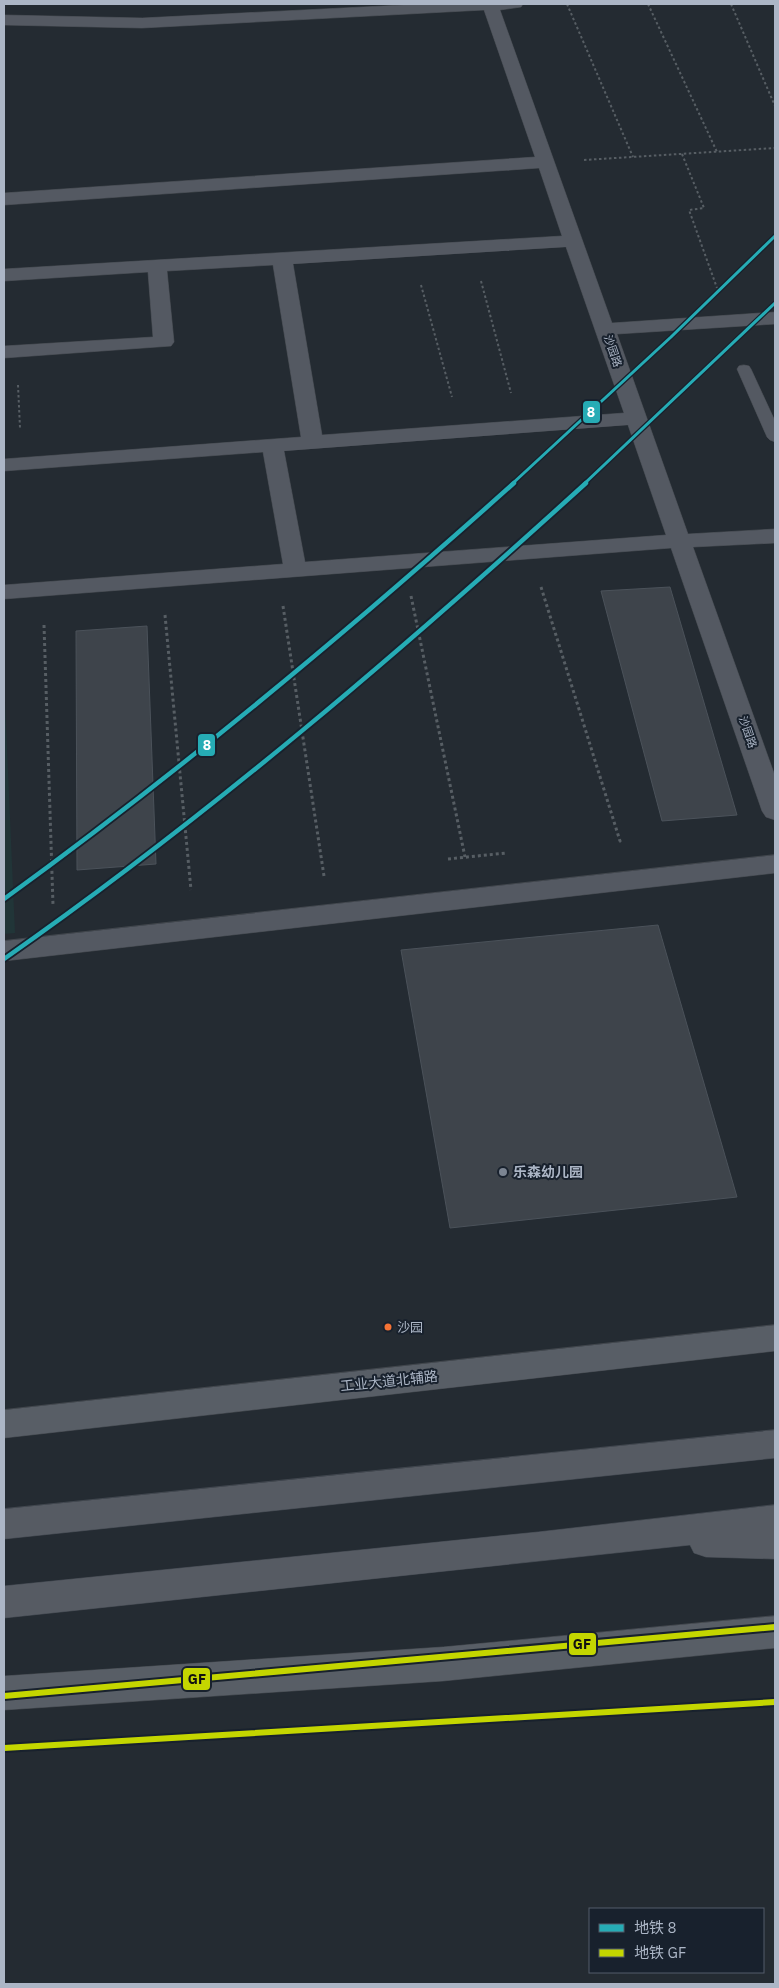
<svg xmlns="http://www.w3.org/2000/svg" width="779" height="1988" font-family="'IBM Plex Sans','Noto Sans SC',sans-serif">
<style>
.green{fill:#213538}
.building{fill:#3e444b;stroke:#4b525a}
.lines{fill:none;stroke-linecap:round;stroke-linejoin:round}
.lane-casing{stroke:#42474d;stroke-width:1}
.street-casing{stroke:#42474d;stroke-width:1}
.secondary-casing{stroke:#42474d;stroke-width:1}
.primary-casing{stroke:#41474f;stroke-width:1}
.path-far1{stroke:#575e64;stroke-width:2;stroke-dasharray:2.5 2.5;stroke-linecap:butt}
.path{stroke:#575e64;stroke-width:3;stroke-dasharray:3 3;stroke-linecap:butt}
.lane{fill:#545962;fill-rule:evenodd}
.street{fill:#545962;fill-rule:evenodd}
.secondary{fill:#585e66;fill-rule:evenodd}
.primary{fill:#565b63;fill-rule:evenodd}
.metro-1-far1-casing{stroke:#18212d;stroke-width:5.5}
.metro-1-casing{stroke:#18212d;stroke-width:8}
.metro-2-casing{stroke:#18212d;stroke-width:10}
.metro-1-far1{stroke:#26acb5;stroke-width:3}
.metro-1{stroke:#26acb5;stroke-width:4.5}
.metro-2{stroke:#c4d600;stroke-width:6}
.poi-dot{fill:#7c8592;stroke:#18212d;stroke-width:2}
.bus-dot{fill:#f57335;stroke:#18212d;stroke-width:2}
.labels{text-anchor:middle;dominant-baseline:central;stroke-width:4;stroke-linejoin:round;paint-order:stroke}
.far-street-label{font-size:11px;fill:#acb6c6;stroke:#18212d}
.bus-label{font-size:13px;fill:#acb6c6;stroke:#18212d;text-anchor:start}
.poi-label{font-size:14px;font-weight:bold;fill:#acb6c6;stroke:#18212d;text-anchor:start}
.street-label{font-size:14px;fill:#acb6c6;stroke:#18212d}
.line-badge{stroke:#18212d;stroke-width:2}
.badge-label{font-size:14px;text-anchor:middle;font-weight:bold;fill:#fff}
.pale-badge-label{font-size:14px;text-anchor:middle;font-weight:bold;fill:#111}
</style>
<rect width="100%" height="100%" fill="#242b32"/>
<polygon class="green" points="4,679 15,933 4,934"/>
<g class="building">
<polygon points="670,587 737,815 662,821 601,591"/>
<polygon points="147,626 156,864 77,870 76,631"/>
<polygon points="658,925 737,1197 450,1228 401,950"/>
</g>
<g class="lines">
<defs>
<polygon id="lane" points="744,365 749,366 751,369 775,421 775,442 770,440 767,437 737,369 739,366"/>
<g id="street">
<path d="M423 4H523L521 7 500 10 612 323 775 312V324L617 334 688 534 775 529V543L693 547 775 776V820L766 817 762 811 671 548 4 599V585L283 564 263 452 4 471V459L301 437 273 265 167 271 174 342 171 346 4 358V346L153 337 148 272 4 281V269L562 236 539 168 4 205V193L535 157 484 10 142 28 4 25V15L142 18ZM566 247 624 413 322 435 293 264ZM628 425 666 535 305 562 284 451Z"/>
<polygon points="775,855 775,873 4,961 4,941"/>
</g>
<g id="secondary">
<polygon points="775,1325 775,1351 4,1438 4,1410"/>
<polygon points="775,1616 775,1648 443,1681 4,1710 4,1676 443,1647"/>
</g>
<g id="primary">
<polygon points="775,1430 775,1458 4,1539 4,1509"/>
<polygon points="775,1505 775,1559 706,1557 694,1553 690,1545 4,1618 4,1586 538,1532"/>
</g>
</defs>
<use href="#lane" class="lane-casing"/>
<use href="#street" class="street-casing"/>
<use href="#secondary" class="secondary-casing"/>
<use href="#primary" class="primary-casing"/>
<g class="path-far1">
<polyline points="567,4 633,157"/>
<polyline points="648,4 717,152"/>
<polyline points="731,4 775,106"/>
<polyline points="682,154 704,208 689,210 717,288"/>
<polyline points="584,160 775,148"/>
<polyline points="481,281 511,393"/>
<polyline points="421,285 452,397"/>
<polyline points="18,385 20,428"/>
</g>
<g class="path">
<polyline points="541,587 620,841 617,842"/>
<polyline points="411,596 465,857"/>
<polyline points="283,606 324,876"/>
<polyline points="165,615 191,890"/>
<polyline points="44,625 53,905"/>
<polyline points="448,859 506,853"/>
</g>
<use href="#lane" class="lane"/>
<use href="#street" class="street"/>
<use href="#secondary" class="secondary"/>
<use href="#primary" class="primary"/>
<defs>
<g id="metro-1-far1">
<polyline points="512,484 671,337 775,236"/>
<polyline points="584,484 775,303"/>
</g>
<g id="metro-1">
<path d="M4 899C182 770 350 630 514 483"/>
<path d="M4 959C210 815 400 652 586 483"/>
</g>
<g id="metro-2">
<polyline points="4,1696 775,1627"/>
<polyline points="4,1748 775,1702"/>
</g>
</defs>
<use href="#metro-1-far1" class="metro-1-far1-casing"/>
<use href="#metro-1" class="metro-1-casing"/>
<use href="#metro-2" class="metro-2-casing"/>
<use href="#metro-1-far1" class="metro-1-far1"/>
<use href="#metro-1" class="metro-1"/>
<use href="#metro-2" class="metro-2"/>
</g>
<circle class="poi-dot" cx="503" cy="1172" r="5"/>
<circle class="bus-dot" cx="388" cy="1327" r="4.5"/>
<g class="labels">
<g class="far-street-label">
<text transform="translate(613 351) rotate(71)">沙园路</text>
<text transform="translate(748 732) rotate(71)">沙园路</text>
</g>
<g class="bus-label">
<text x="397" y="1327">沙园</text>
</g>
<g class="poi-label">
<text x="513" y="1172">乐森幼儿园</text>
</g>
<g class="street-label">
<text transform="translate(389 1381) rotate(-6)">工业大道北辅路</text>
</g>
</g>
<g class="line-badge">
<rect x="582" y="400" width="19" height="24" rx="5" fill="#26acb5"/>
<rect x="197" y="733" width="19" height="24" rx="5" fill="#26acb5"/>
<rect x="568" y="1632" width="29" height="24" rx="5" fill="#c4d600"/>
<rect x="182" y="1667" width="29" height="24" rx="5" fill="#c4d600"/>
</g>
<g class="badge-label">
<text x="591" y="417">8</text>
<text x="207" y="750">8</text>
</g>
<g class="pale-badge-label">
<text x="582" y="1649">GF</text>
<text x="197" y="1684">GF</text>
</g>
<rect width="779" height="1988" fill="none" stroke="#acb6c6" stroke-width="10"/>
<rect x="589" y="1908" width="175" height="65" fill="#18212d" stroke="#535d6a"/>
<rect x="599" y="1924" width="25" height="8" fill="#26acb5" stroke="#535d6a"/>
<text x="634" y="1933" font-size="15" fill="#acb6c6">地铁 8</text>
<rect x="599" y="1949" width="25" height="8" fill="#c4d600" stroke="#535d6a"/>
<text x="634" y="1958" font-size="15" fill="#acb6c6">地铁 GF</text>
</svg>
